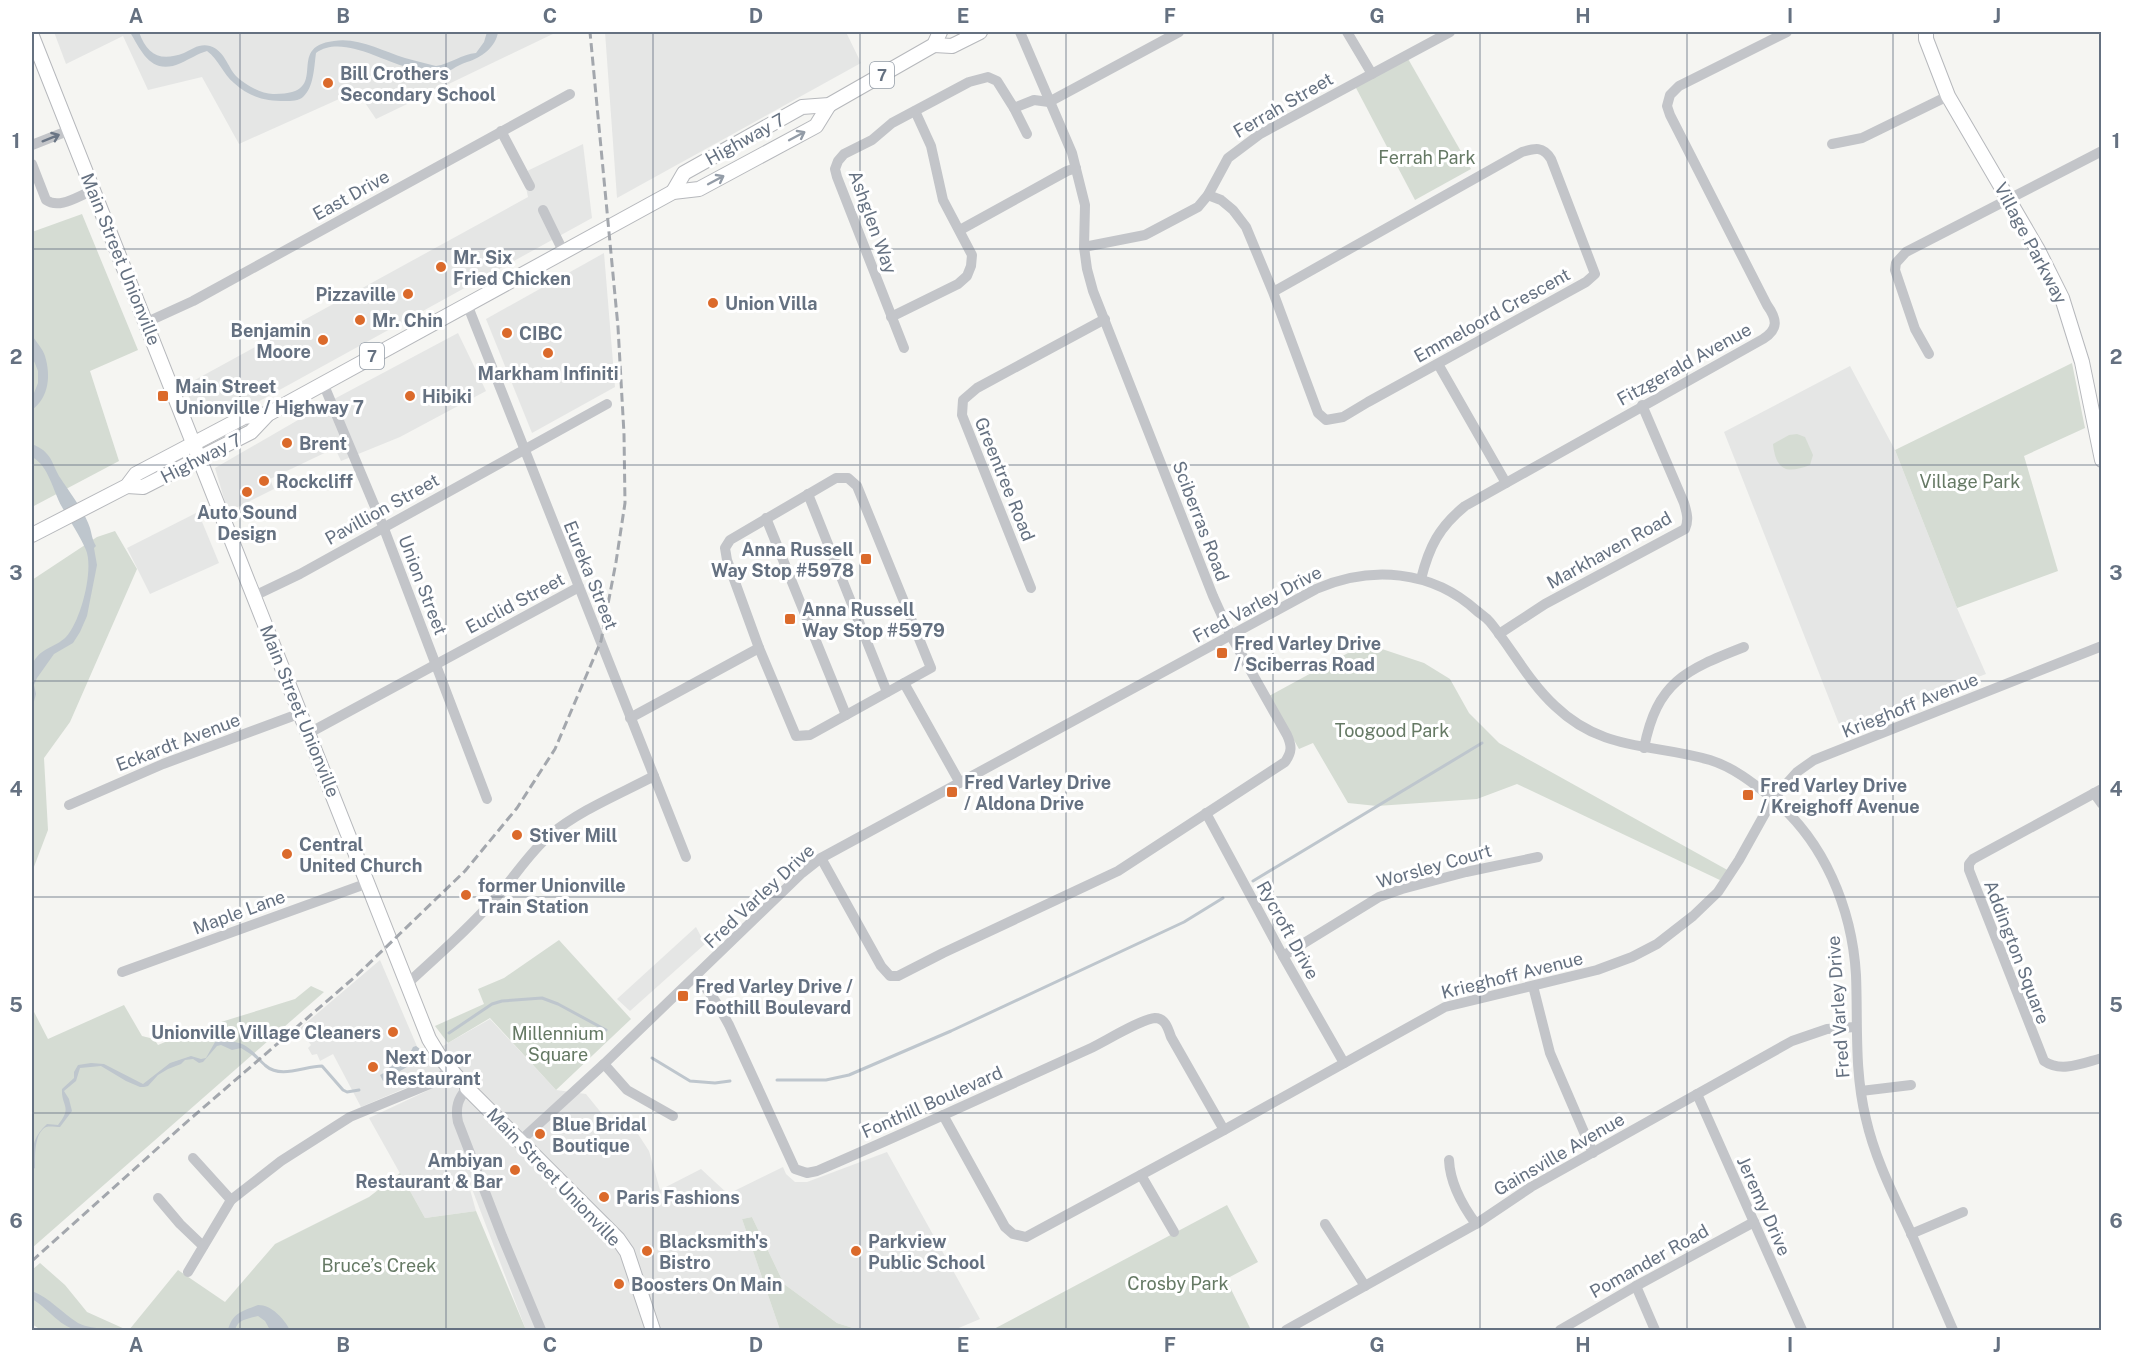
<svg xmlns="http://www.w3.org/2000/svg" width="2133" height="1362" font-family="'Public Sans',sans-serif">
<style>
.built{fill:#e5e6e5}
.green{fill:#d5dcd3}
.water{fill:#bec6cd}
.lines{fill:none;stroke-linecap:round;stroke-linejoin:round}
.stream{stroke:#bec6cd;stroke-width:3}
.major-casing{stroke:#b6b8bc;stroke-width:16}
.minor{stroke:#c3c5c9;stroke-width:10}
.major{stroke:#fff;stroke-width:14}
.rail{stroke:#a3a7ad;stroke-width:3;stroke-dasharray:9 4.5;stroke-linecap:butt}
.oneway{stroke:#939ca7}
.oneway2{stroke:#6a7585}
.grid{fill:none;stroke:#657181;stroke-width:1.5;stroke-opacity:0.55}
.poi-dot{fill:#db6a2b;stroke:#fff;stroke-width:2}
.labels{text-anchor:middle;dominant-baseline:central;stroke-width:6;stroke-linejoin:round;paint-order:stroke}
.shield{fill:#fff;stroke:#939ca7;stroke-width:1.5}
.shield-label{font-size:16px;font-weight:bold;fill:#657181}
.poi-label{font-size:18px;font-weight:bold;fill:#657181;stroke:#fff;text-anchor:start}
.street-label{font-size:18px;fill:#657181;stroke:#fff}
.park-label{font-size:18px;fill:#657964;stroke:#fff}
.neatline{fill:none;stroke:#657181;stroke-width:2}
.grid-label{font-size:20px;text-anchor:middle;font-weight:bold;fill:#657181}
</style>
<rect width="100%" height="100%" fill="#f5f5f2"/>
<g class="built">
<polygon points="54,32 557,32 376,119 357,91 239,144 202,77 148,90 123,36 66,64"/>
<polygon points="605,32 846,32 861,63 617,198"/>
<polygon points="583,144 592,218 232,416 197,414 184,386 528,197 523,173"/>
<polygon points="604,253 615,387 532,433 486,319"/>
<polygon points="458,333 486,391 400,437 341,461 335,448 270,479 274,489 228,512 215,468 336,398"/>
<polygon points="1850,366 1895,450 1957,608 1986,674 1841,729 1724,432"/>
<polygon points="198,512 219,563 150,594 127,548"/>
<polygon points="696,927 705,944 630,1011 617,999"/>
<polygon points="380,960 422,1058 490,1019 556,1090 586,1094 607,1120 625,1126 638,1134 649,1151 660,1190 701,1169 728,1194 783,1167 786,1174 795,1182 807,1182 887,1152 980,1319 954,1330 859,1330 837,1323 784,1284 752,1217 742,1219 780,1330 526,1330 464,1168 476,1211 425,1218 369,1118 433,1088 429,1078 361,1107 333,1054 320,1061 317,1054 312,1055 308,1048 311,1045 299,1029"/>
</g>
<g class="green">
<polygon points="1407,57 1471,169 1415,200 1355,86"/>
<polygon points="82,214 138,350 90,371 119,461 32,507 32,232"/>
<polygon points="2072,363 2085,428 2024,456 2058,571 1957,608 1895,450"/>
<path d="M1797 434 1805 437 1813 455 1810 465C1787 474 1776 471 1773 444L1789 435Z"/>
<polygon points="115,531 137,569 70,722 44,758 48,830 32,872 32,580 97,537"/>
<polygon points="1382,649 1424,663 1450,679 1469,713 1499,743 1731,872 1724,882 1517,784 1477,799 1377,806 1348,803 1313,743 1299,749 1269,696 1348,653"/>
<polygon points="559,940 631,1019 556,1090 490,1018 448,1043 435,1026 484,1004 478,989 504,978"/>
<polygon points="311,986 324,992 32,1248 32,1008 48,1039 124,1005 142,1036 154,1039 158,1045 189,1032 295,999"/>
<polygon points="400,1173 425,1218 476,1211 526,1330 129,1330 178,1270 225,1302 275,1244 369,1197"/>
<polygon points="1227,1205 1258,1262 1226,1279 1251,1330 992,1330"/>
<polygon points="752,1217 784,1284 837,1323 859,1330 780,1330 742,1219"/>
<polygon points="40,1263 65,1285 87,1312 127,1330 41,1330 32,1324 32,1270"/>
</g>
<g class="water">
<path d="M130 32H139C147 55 160 62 184 53 192 49 200 43 210 46 225 51 227 66 236 76 244 84 261 94 273 94 335 95 282 47 334 41 358 37 382 51 405 58 415 61 425 63 436 66 450 64 462 54 476 53L484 42 487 32H498C496 47 481 58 467 62 456 65 449 74 437 74 432 74 429 71 424 69 418 67 412 68 406 67 380 60 341 35 316 53 314 67 314 87 303 97 299 101 291 101 285 101 265 101 249 97 234 83 223 74 219 60 207 51 197 54 190 59 181 63 152 76 142 53 130 32Z"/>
<path d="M32 335C36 342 43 349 45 356 51 376 49 397 32 410V398L38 383V371L32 356Z"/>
<path d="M32 444C37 446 43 449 47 454 53 460 55 471 61 479 70 493 85 512 90 528 92 535 92 539 96 546L94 548 97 565 87 616 80 632 73 643 54 654 37 678 34 685 36 694 32 709V665C40 647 55 648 66 637 81 621 94 569 86 550 80 536 70 521 62 507 53 491 49 466 32 457Z"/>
<path d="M219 1040C227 1043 234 1041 239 1043 250 1046 259 1058 267 1065L265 1067 252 1055 241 1048 232 1050 221 1045 217 1046 203 1062 199 1063 193 1059 185 1060 181 1064 168 1069 158 1075 148 1086 144 1087H140L126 1081 101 1066 80 1068 76 1081 64 1091 69 1099 72 1111 60 1127C56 1127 50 1126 46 1127 34 1133 35 1157 35 1168L32 1170C31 1152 32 1137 47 1124L58 1125C73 1106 61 1107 62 1089L74 1078V1072L78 1065 91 1063 104 1064 143 1084 170 1063 191 1056 201 1059 206 1058 215 1042Z"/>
<polygon points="416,1046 420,1049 412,1064 383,1081 380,1075 389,1070 390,1063 410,1053 413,1047"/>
<path d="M32 1291C50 1298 62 1313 78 1323 87 1328 96 1327 105 1330 97 1331 84 1333 76 1330 58 1325 48 1308 32 1299Z"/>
<path d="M258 1305C272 1305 284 1319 290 1330H270L265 1321 258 1316C248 1319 238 1319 235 1330H228C232 1313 243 1311 258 1305Z"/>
</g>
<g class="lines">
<g class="stream">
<polyline points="1253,881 1482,743"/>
<polyline points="449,1033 492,1004 502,1001 542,998 558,1004 606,1030"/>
<polyline points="652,1058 690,1081 715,1083 730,1081"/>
<path d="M266 1066C281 1079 305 1066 322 1066L343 1090 347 1092 359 1090"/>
<polyline points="777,1080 826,1080 849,1075 951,1031 1184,922 1223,898"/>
</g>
<defs>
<g id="major">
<polyline points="1926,32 1926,39 1948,96 2038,250 2062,298 2082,362 2102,460"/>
<polyline points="32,36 429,1039 440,1057 458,1078"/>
<polyline points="934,45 952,46 980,32"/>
<polyline points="673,192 684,173 802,107 829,105 934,45 940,32"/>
<polyline points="127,486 143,487 251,432 268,414 673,192 699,189 816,126 829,105"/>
<polyline points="32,535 127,486 136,474 244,417 268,414"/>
<polyline points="467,1088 618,1239 627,1252 653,1330"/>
</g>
</defs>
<use href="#major" class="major-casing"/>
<g class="minor">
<polyline points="1347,32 1372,74"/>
<polyline points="1014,108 1027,134"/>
<polyline points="501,131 530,186"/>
<polyline points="1832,144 1862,138 1948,96"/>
<polyline points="32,145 70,130"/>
<path d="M32 164 46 200C60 210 79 195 94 190"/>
<path d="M1208 195 1221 200 1233 210 1246 227 1273 292 1318 413 1326 420 1343 417 1368 402 1586 282 1595 274 1551 159C1543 146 1535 148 1522 152L1273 292"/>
<polyline points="543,210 563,251"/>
<polyline points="960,230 1067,171 1076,168"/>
<polyline points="1084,247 1145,235 1198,207 1208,195 1228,158 1260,134 1450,32"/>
<polyline points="467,304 686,857"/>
<polyline points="891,317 958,284 967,276 971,266 972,255 943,200 931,146 915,111"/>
<polyline points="147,322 193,301 570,94"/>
<polyline points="904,348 837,177 835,169 838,161 844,154 872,140 892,123 969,82 988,77 997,81 1014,108 1034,100 1049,102 1179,32"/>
<polyline points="1929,354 1915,329 1895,270 1896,263 1906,252 2102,151"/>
<polyline points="1438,364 1506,483"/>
<polyline points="323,383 383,526 487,799"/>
<polygon points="836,478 848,478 857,486 931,668 810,735 796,736 759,648 727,560 725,548 730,540"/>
<polyline points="808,494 887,692"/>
<polyline points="766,518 846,715"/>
<path d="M1421 579C1429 547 1439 527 1465 506L1763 339C1779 329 1777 319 1767 305L1670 115 1667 106 1670 95 1679 86 1787 32"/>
<polyline points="1031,588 962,415 963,400 977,388 1105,319"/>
<polyline points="254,596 300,574 607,404"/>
<path d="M1499 634 1545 604 1685 529C1689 520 1687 513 1684 503L1642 405"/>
<polyline points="904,683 960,783"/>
<polyline points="630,718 759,648"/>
<polyline points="309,733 579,587"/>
<path d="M1644 748C1657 682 1685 670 1744 647"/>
<path d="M2102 789 1973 859 1969 864V870L2044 1061C2061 1073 2083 1063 2102 1058"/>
<polyline points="2094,793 2102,804"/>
<polyline points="69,805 163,764 301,713"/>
<polyline points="1206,813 1283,956 1344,1063"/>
<path d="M821 858 881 966 890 976H898L943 953 1118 871 1285 762C1292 752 1292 746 1287 735L1231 636 1213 596 1093 291 1087 269 1084 247 1085 205 1072 153 1020 32"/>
<polyline points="1283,956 1379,897 1402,889 1466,872 1538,857"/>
<polyline points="122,972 368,883"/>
<path d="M695 978C710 989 720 1009 729 1025L795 1169 807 1173 817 1171C908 1132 998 1090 1089 1049 1104 1042 1141 1019 1155 1018 1165 1018 1168 1028 1171 1037L1224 1130"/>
<path d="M407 984C438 955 471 927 499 894 516 875 530 852 550 835 580 810 620 794 654 776"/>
<polyline points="1533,986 1550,1053 1593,1153"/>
<polyline points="604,1064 627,1090 673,1116"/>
<path d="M462 1082 467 1088C458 1099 455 1107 458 1122L502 1236 541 1330"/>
<polyline points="1861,1091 1911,1085"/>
<polyline points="1697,1094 1802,1330"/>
<polyline points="943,1115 1005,1227 1013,1234 1026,1237 1224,1130 1445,1007 1597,970 1632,957 1657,944 1693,916 1718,892 1739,860 1773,799 1797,772 1814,760 2102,646"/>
<path d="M519 1142 604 1064 802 873 821 858 1316 589C1371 565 1432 570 1477 611 1482 615 1486 617 1490 622 1512 649 1529 682 1555 706 1603 752 1651 743 1710 760 1733 767 1753 783 1772 798 1824 841 1852 908 1856 975 1858 1023 1854 1071 1866 1119 1875 1159 1894 1196 1911 1233 1925 1265 1939 1298 1953 1330"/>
<polyline points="193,1158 231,1200"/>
<path d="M1449 1160C1450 1182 1462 1205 1476 1224"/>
<polyline points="1141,1175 1174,1232"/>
<polyline points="158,1198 180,1224 203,1246"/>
<polyline points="1325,1224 1365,1286"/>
<polyline points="1911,1234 1963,1212"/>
<polyline points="188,1272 231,1200 281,1161 350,1117 435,1082 450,1069"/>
<polyline points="1636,1286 1655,1330"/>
<polyline points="1286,1330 1476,1224 1531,1187 1792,1041 1827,1029 1855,1027"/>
<polyline points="1560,1330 1636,1286 1754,1222"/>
</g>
<use href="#major" class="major"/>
<polyline class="rail" points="32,1261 189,1120 356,976 465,871 517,808 555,749 601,641 616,562 625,503 624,434 618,327 590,32"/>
</g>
<defs><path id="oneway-shaft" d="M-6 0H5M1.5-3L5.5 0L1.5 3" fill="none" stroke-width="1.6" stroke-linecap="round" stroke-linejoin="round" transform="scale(1.5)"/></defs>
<g class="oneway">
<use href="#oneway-shaft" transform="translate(797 136) rotate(-28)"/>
<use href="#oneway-shaft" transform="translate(716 180) rotate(-28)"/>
</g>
<use class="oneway2" href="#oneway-shaft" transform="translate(51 138) rotate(-22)"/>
<path class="grid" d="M240 32V1330M446 32V1330M653 32V1330M860 32V1330M1066 32V1330M1273 32V1330M1480 32V1330M1687 32V1330M1893 32V1330M32 249H2102M32 465H2102M32 681H2102M32 897H2102M32 1113H2102"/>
<g class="poi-dot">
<circle cx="328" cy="83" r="6"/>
<circle cx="441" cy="267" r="6"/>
<circle cx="408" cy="294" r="6"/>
<circle cx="713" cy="303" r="6"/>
<circle cx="360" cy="320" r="6"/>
<circle cx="507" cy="333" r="6"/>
<circle cx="323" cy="340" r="6"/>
<circle cx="548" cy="353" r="6"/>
<rect x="157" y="390" width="12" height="12" rx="3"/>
<circle cx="410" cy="396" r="6"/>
<circle cx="287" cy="443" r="6"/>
<circle cx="264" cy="481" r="6"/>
<circle cx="247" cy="492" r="6"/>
<rect x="860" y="553" width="12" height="12" rx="3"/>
<rect x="784" y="613" width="12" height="12" rx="3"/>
<rect x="1216" y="647" width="12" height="12" rx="3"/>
<rect x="946" y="786" width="12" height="12" rx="3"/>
<rect x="1742" y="789" width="12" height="12" rx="3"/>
<circle cx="517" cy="835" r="6"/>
<circle cx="287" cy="854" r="6"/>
<circle cx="466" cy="895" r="6"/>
<rect x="677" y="990" width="12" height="12" rx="3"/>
<circle cx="393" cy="1032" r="6"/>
<circle cx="373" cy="1067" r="6"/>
<circle cx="540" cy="1134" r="6"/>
<circle cx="515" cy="1170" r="6"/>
<circle cx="604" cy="1197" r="6"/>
<circle cx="647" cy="1251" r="6"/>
<circle cx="856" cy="1251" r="6"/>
<circle cx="619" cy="1284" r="6"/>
</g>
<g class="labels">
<g class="shield">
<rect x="870" y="62" width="24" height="26" rx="4.5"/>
<rect x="360" y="343" width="24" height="26" rx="4.5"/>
</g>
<g class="shield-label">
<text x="882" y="75">7</text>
<text x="372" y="356">7</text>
</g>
<g class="poi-label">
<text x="340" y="73">Bill Crothers<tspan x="340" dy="21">Secondary School</tspan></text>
<text x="453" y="257">Mr. Six<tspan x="453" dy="21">Fried Chicken</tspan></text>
<text x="396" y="294" text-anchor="end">Pizzaville</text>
<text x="725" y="303">Union Villa</text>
<text x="372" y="320">Mr. Chin</text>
<text x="311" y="330" text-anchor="end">Benjamin<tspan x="311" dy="21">Moore</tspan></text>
<text x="519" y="333">CIBC</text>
<text x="548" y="373" text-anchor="middle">Markham Infiniti</text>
<text x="175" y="386">Main Street<tspan x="175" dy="21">Unionville / Highway 7</tspan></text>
<text x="422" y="396">Hibiki</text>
<text x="299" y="443">Brent</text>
<text x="276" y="481">Rockcliff</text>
<text x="247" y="512" text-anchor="middle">Auto Sound<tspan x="247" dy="21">Design</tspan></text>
<text x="854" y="549" text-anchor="end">Anna Russell<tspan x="854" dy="21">Way Stop #5978</tspan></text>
<text x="802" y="609">Anna Russell<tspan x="802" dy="21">Way Stop #5979</tspan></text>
<text x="1234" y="643">Fred Varley Drive<tspan x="1234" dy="21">/ Sciberras Road</tspan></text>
<text x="964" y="782">Fred Varley Drive<tspan x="964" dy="21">/ Aldona Drive</tspan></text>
<text x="1760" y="785">Fred Varley Drive<tspan x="1760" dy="21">/ Kreighoff Avenue</tspan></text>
<text x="529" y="835">Stiver Mill</text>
<text x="299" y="844">Central<tspan x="299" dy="21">United Church</tspan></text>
<text x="478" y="885">former Unionville<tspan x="478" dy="21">Train Station</tspan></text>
<text x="695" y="986">Fred Varley Drive /<tspan x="695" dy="21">Foothill Boulevard</tspan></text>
<text x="381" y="1032" text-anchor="end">Unionville Village Cleaners</text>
<text x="385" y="1057">Next Door<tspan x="385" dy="21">Restaurant</tspan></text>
<text x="552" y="1124">Blue Bridal<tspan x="552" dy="21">Boutique</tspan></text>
<text x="503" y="1160" text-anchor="end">Ambiyan<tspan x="503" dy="21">Restaurant &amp; Bar</tspan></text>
<text x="616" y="1197">Paris Fashions</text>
<text x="659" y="1241">Blacksmith's<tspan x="659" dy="21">Bistro</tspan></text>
<text x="868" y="1241">Parkview<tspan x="868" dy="21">Public School</tspan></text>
<text x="631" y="1284">Boosters On Main</text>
</g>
<g class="street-label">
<text transform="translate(1283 105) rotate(-30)">Ferrah Street</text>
<text transform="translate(745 139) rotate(-29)">Highway 7</text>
<text transform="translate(351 195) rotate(-29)">East Drive</text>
<text transform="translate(873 222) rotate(70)">Ashglen Way</text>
<text transform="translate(2031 243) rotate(62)">Village Parkway</text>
<text transform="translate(121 259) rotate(68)">Main Street Unionville</text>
<text transform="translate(1492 315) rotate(-29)">Emmeloord Crescent</text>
<text transform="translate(1684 364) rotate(-29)">Fitzgerald Avenue</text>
<text transform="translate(201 458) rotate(-27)">Highway 7</text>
<text transform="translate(1005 479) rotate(68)">Greentree Road</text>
<text transform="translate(382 509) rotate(-29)">Pavillion Street</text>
<text transform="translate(1201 521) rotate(69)">Sciberras Road</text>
<text transform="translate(1609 550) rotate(-29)">Markhaven Road</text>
<text transform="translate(591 575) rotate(68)">Eureka Street</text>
<text transform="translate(423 585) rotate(69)">Union Street</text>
<text transform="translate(515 603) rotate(-28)">Euclid Street</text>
<text transform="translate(1257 604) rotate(-28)">Fred Varley Drive</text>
<text transform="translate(1910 705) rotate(-22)">Krieghoff Avenue</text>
<text transform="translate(300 711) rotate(68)">Main Street Unionville</text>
<text transform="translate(178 742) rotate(-21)">Eckardt Avenue</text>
<text transform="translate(1434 866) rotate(-16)">Worsley Court</text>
<text transform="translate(759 896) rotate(-43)">Fred Varley Drive</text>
<text transform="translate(239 912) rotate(-20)">Maple Lane</text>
<text transform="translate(1288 930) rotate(61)">Rycroft Drive</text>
<text transform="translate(2017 952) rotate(69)">Addington Square</text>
<text transform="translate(1512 975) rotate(-14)">Krieghoff Avenue</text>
<text transform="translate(1838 1007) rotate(-94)">Fred Varley Drive</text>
<text transform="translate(932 1102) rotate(-24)">Fonthill Boulevard</text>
<text transform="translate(1559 1154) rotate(-30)">Gainsville Avenue</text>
<text transform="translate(554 1177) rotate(46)">Main Street Unionville</text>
<text transform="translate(1764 1206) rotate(66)">Jeremy Drive</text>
<text transform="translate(1649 1261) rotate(-29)">Pomander Road</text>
</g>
<g class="park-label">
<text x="1427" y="157">Ferrah Park</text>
<text x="1970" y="481">Village Park</text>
<text x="1392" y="730">Toogood Park</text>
<text x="558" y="1033">Millennium<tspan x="558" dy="21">Square</tspan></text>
<text x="379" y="1265">Bruce’s Creek</text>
<text x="1178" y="1283">Crosby Park</text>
</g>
</g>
<rect width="2133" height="1362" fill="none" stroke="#ffffff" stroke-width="66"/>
<rect x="33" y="33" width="2067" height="1296" class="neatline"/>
<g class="grid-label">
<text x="136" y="23">A</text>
<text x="343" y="23">B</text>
<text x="550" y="23">C</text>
<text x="756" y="23">D</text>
<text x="963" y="23">E</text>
<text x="1170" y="23">F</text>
<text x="1377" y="23">G</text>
<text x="1583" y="23">H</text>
<text x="1790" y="23">I</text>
<text x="1997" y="23">J</text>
<text x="16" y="148">1</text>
<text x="2116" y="148">1</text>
<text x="16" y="364">2</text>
<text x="2116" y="364">2</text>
<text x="16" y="580">3</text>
<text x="2116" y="580">3</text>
<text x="16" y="796">4</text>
<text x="2116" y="796">4</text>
<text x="16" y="1012">5</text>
<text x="2116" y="1012">5</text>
<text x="16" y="1228">6</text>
<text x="2116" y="1228">6</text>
<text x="136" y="1352">A</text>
<text x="343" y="1352">B</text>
<text x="550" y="1352">C</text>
<text x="756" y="1352">D</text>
<text x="963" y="1352">E</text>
<text x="1170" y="1352">F</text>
<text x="1377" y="1352">G</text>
<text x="1583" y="1352">H</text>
<text x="1790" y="1352">I</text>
<text x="1997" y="1352">J</text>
</g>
</svg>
